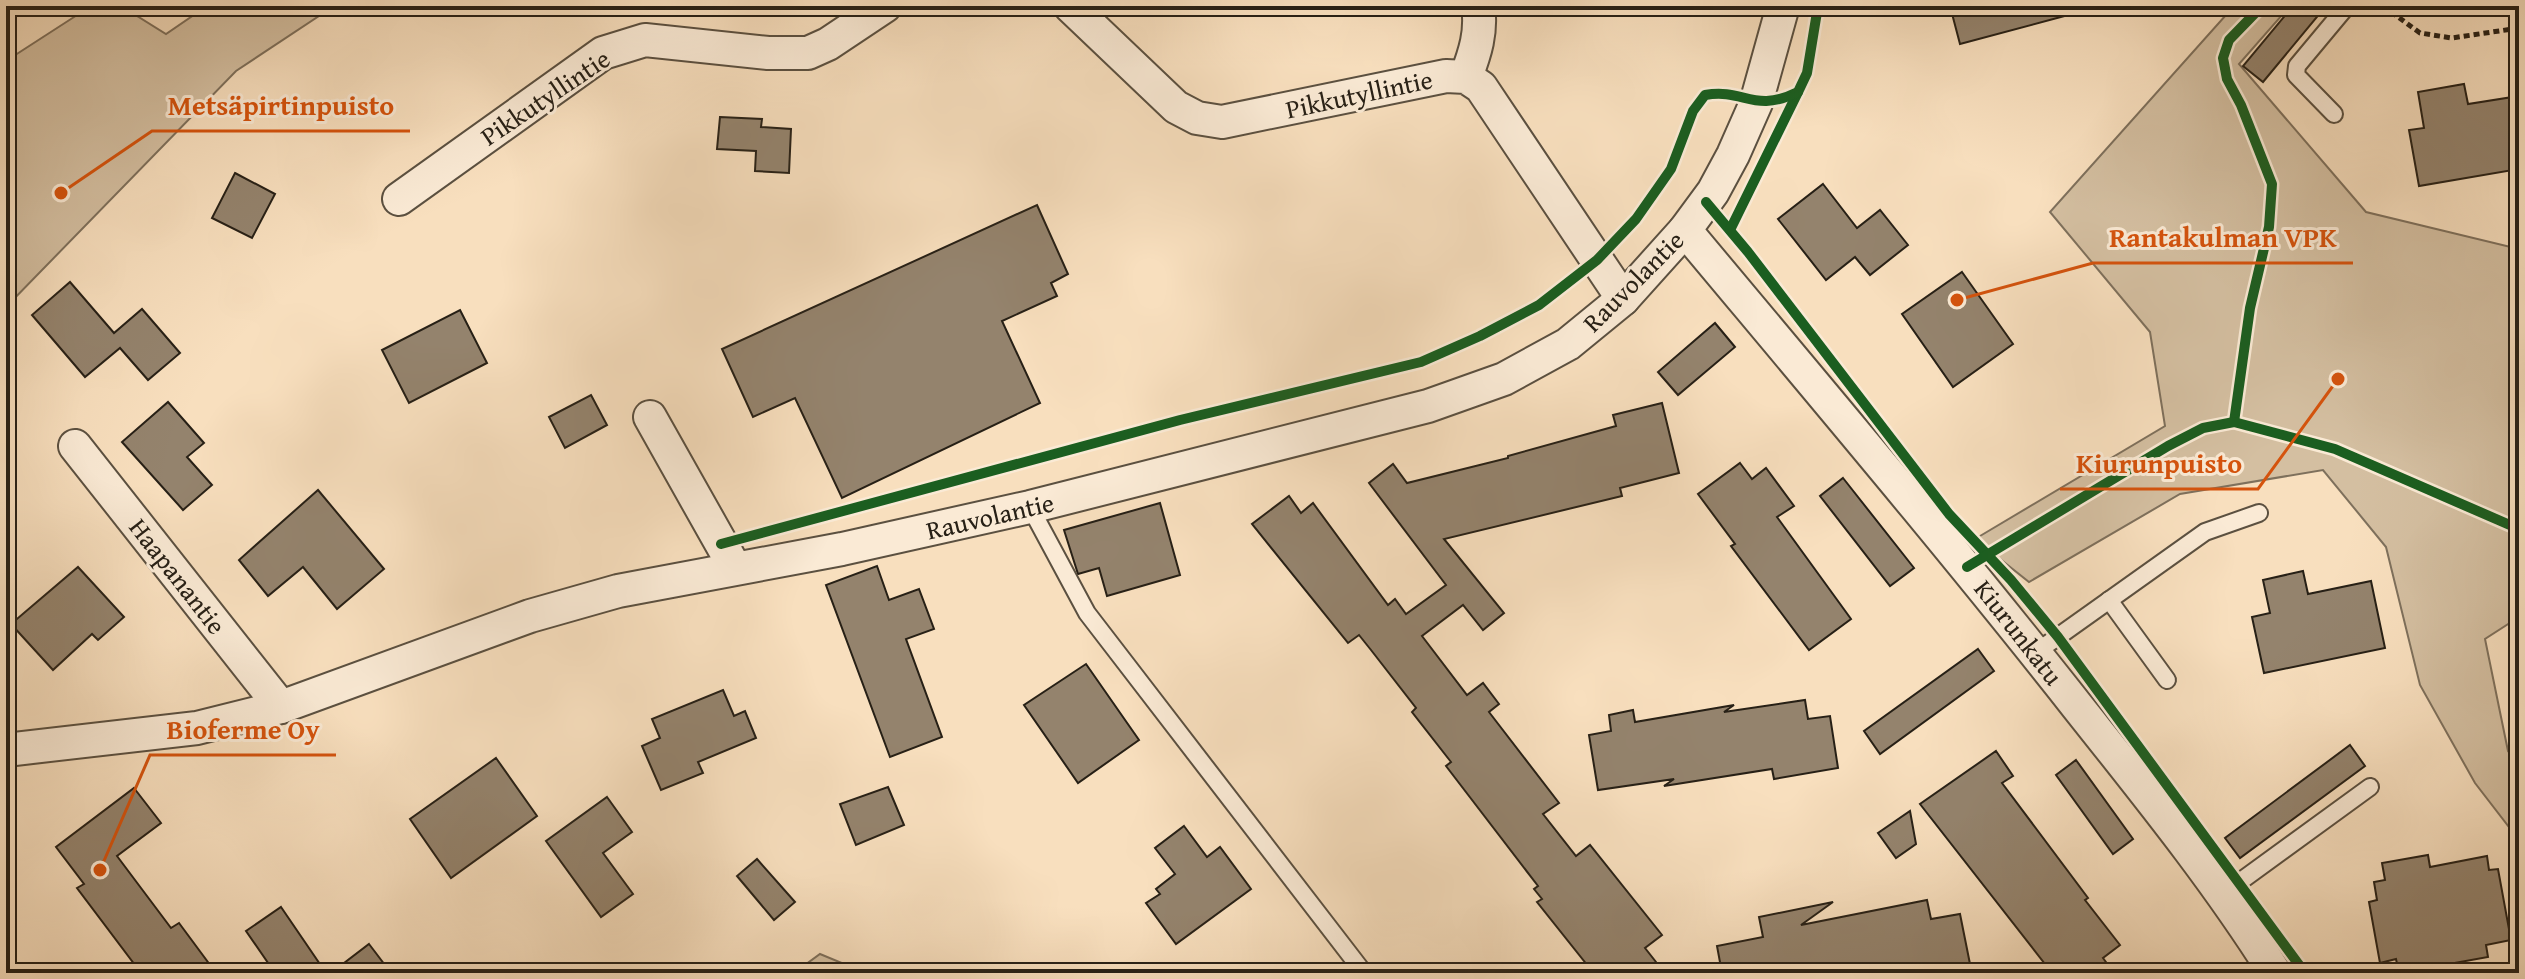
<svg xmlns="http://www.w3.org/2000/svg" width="2525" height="979" font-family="'Gentium Book Plus',serif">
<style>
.green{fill:#d4bfa1;stroke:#7e705c;stroke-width:2}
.building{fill:#94836d;stroke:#272016;stroke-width:2}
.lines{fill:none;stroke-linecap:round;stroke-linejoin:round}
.lane-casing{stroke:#5b5040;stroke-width:20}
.street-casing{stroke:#5b5040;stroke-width:36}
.path{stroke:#272016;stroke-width:5;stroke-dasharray:6 4;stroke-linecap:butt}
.lane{stroke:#faead5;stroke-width:16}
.street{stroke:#faead5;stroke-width:32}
.cycleway-casing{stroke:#faead5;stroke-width:15}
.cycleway{stroke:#1b5e20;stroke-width:10}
.labels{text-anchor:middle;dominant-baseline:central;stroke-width:6;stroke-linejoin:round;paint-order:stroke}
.street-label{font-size:26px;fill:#272016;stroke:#faead5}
.leader{fill:none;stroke:#d5530d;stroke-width:3}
.callout-dot{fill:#d5530d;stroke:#faead5;stroke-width:3}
.callout-label{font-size:28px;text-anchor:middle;font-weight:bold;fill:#d5530d;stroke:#faead5;stroke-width:6;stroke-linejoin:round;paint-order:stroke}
</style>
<rect width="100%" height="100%" fill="#f8dfbe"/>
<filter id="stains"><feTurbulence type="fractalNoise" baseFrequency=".0025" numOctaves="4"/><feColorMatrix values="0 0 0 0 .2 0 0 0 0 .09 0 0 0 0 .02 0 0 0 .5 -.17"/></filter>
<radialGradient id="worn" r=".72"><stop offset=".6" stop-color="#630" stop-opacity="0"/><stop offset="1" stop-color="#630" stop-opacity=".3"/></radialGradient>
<g class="green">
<polygon points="87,6 121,6 166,34 207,6 334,6 236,71 6,307 6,61 88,8"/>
<polygon points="2234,6 2290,6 2239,64 2366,212 2519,249 2519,617 2485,639 2508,751 2519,765 2519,840 2475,783 2420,685 2386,547 2323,470 2180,494 2029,582 1975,539 2165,426 2150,332 2050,212"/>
<polygon points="820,954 854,968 858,973 794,973"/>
</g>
<g class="building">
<polygon points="1950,6 2070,6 2072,14 1960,44"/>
<polygon points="2293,6 2326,6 2263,82 2243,66"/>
<polygon points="2464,84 2468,104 2519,96 2519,169 2419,186 2409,130 2424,128 2418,92"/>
<polygon points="720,117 762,119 761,127 791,129 789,173 755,171 756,151 717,149"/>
<polygon points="235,173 275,194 252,238 212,218"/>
<polygon points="1823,184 1857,228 1880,210 1908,245 1870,275 1855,257 1826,280 1778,219"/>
<polygon points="1037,205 1068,274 1051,283 1057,296 1002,321 1040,403 842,498 795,398 753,417 722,349"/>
<polygon points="1962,272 2013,344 1953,387 1902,314"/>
<polygon points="70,282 114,333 142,309 180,353 148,380 120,348 85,377 32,315"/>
<polygon points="460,310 487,363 409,403 382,350"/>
<polygon points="1715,323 1735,347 1678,395 1658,372"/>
<polygon points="591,395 607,425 565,448 549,417"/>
<polygon points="168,402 204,443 187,457 212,485 183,510 122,442"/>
<polygon points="1662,403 1679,473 1620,488 1622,496 1444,539 1504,613 1483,630 1463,605 1422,636 1467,695 1483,683 1499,704 1489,712 1559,803 1543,814 1576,856 1590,845 1662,935 1645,948 1656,962 1641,973 1600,973 1592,964 1588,966 1537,902 1542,899 1534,889 1538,886 1446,766 1451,762 1412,712 1416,708 1371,650 1359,635 1348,643 1252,524 1289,496 1301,513 1313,503 1388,605 1395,599 1406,614 1446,585 1369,483 1393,464 1407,483 1508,458 1508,456 1616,426 1613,415"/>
<polygon points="1740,463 1752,479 1766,468 1794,506 1777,517 1851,619 1809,650 1731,546 1735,544 1698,494"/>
<polygon points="1843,478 1914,568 1890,586 1820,496"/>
<polygon points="318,490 384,569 337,609 303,567 268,596 239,560"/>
<polygon points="1160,503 1180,575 1107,596 1099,568 1078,574 1064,530"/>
<polygon points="877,566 889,600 919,589 934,629 906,639 942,737 890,757 826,585"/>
<polygon points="78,567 124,617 98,640 92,634 53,670 11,624"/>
<polygon points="2303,571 2308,594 2371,581 2385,648 2264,673 2252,617 2270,613 2263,580"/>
<polygon points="1978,649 1994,671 1880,754 1864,731"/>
<polygon points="1086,664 1139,740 1078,783 1024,705"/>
<polygon points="723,690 734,716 745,711 756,738 698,762 703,773 661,790 642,746 660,738 652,719"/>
<polygon points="1805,700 1808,719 1830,716 1838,768 1774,779 1772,769 1664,786 1674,779 1598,790 1589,735 1611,731 1609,715 1633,710 1635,722 1734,705 1724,712"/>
<polygon points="2350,745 2365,766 2240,858 2225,838"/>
<polygon points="1996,751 2013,776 2002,783 2088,898 2085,900 2120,945 2103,958 2114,973 2052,973 1920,804"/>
<polygon points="496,758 537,816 451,878 410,819"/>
<polygon points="2076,760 2133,839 2113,854 2056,775"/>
<polygon points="888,787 904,825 856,845 840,804"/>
<polygon points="134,788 161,823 117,856 171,928 179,923 216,973 141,973 77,888 84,884 56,847"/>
<polygon points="607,797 632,832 603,853 633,894 601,917 546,841"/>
<polygon points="1910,811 1916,844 1896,858 1878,833"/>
<polygon points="1184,826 1207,857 1220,847 1251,889 1176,944 1146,903 1160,894 1156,889 1175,874 1155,848"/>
<polygon points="2428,855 2430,867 2487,856 2489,870 2498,869 2511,940 2486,945 2488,957 2399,973 2396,959 2380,963 2369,902 2377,900 2374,882 2385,880 2382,863"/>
<polygon points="757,859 795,902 774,920 737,876"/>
<polygon points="1927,900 1931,919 1960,914 1970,964 1920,973 1722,973 1717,946 1763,937 1759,917 1833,902 1801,925"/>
<polygon points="281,907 326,973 275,973 246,931"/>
<polygon points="369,944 391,973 331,973"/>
</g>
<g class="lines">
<defs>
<g id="lane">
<polyline points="2334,114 2296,75 2297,66 2347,6"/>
<polyline points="1030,507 1087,613 1364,973"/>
<polyline points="2109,600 2167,680"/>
<polyline points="2035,653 2205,532 2259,513"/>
<polyline points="2223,894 2370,787"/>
</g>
<g id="street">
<polyline points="1070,6 1176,107 1197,118 1222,122 1446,76 1466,77 1481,87 1623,299"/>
<path d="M1466 77C1475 53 1482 32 1478 6"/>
<polyline points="399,199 603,53 645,40 768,53 808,53 828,44 885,6"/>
<path d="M1685 230C1817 388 1950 545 2077 706 2146 793 2216 879 2275 973"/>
<polyline points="650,417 735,568"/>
<polyline points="75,446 281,707"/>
<polyline points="6,750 197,728 281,707 530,616 618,591 842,549 1030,507 1428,406 1504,379 1568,344 1623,299 1685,230 1713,192 1733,155 1756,103 1783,6"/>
</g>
</defs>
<use href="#lane" class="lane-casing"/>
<use href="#street" class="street-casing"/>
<polyline class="path" points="2383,6 2420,33 2452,38 2519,28"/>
<use href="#lane" class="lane"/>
<use href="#street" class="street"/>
<defs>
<g id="cycleway">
<polyline points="1706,202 1748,252 1949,514 2011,580 2058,637 2305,973"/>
<polyline points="1730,230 1798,92"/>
<polyline points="2234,422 2250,308 2269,227 2272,184 2241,105 2227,79 2223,58 2229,40 2262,6"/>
<path d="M721 544 1180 420 1421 362 1480 336 1539 305 1597 260 1636 219 1671 169 1693 111 1705 95C1745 88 1753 114 1798 92L1807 73 1818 6"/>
<polyline points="1967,567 2168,446 2203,428 2234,422 2335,449 2519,529"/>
</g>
</defs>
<use href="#cycleway" class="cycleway-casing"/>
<use href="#cycleway" class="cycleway"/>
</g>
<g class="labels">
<g class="street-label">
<text transform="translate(1359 94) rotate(-12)">Pikkutyllintie</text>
<text transform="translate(545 97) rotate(-34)">Pikkutyllintie</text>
<text transform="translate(1633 281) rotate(-45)">Rauvolantie</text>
<text transform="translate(990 516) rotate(-13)">Rauvolantie</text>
<text transform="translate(178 576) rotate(52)">Haapanantie</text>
<text transform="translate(2019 632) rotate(52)">Kiurunkatu</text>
</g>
</g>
<path class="leader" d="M61 193L152 131H410M1957 300L2093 263H2353M2338 379L2258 489H2060M100 870L150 755H336"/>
<g class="callout-dot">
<circle cx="61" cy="193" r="8"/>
<circle cx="1957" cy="300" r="8"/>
<circle cx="2338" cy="379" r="8"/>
<circle cx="100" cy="870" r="8"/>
</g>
<g class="callout-label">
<text x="281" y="115">Metsäpirtinpuisto</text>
<text x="2223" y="247">Rantakulman VPK</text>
<text x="2159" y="473">Kiurunpuisto</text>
<text x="243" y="739">Bioferme Oy</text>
</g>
<rect width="2525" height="979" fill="none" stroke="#f8dfbe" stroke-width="32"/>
<rect x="8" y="8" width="2509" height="963" fill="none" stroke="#272016" stroke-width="4"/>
<rect x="16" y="16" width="2493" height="947" fill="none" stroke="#272016" stroke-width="2"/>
<rect width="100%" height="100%" filter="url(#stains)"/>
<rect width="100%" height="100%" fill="url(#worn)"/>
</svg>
